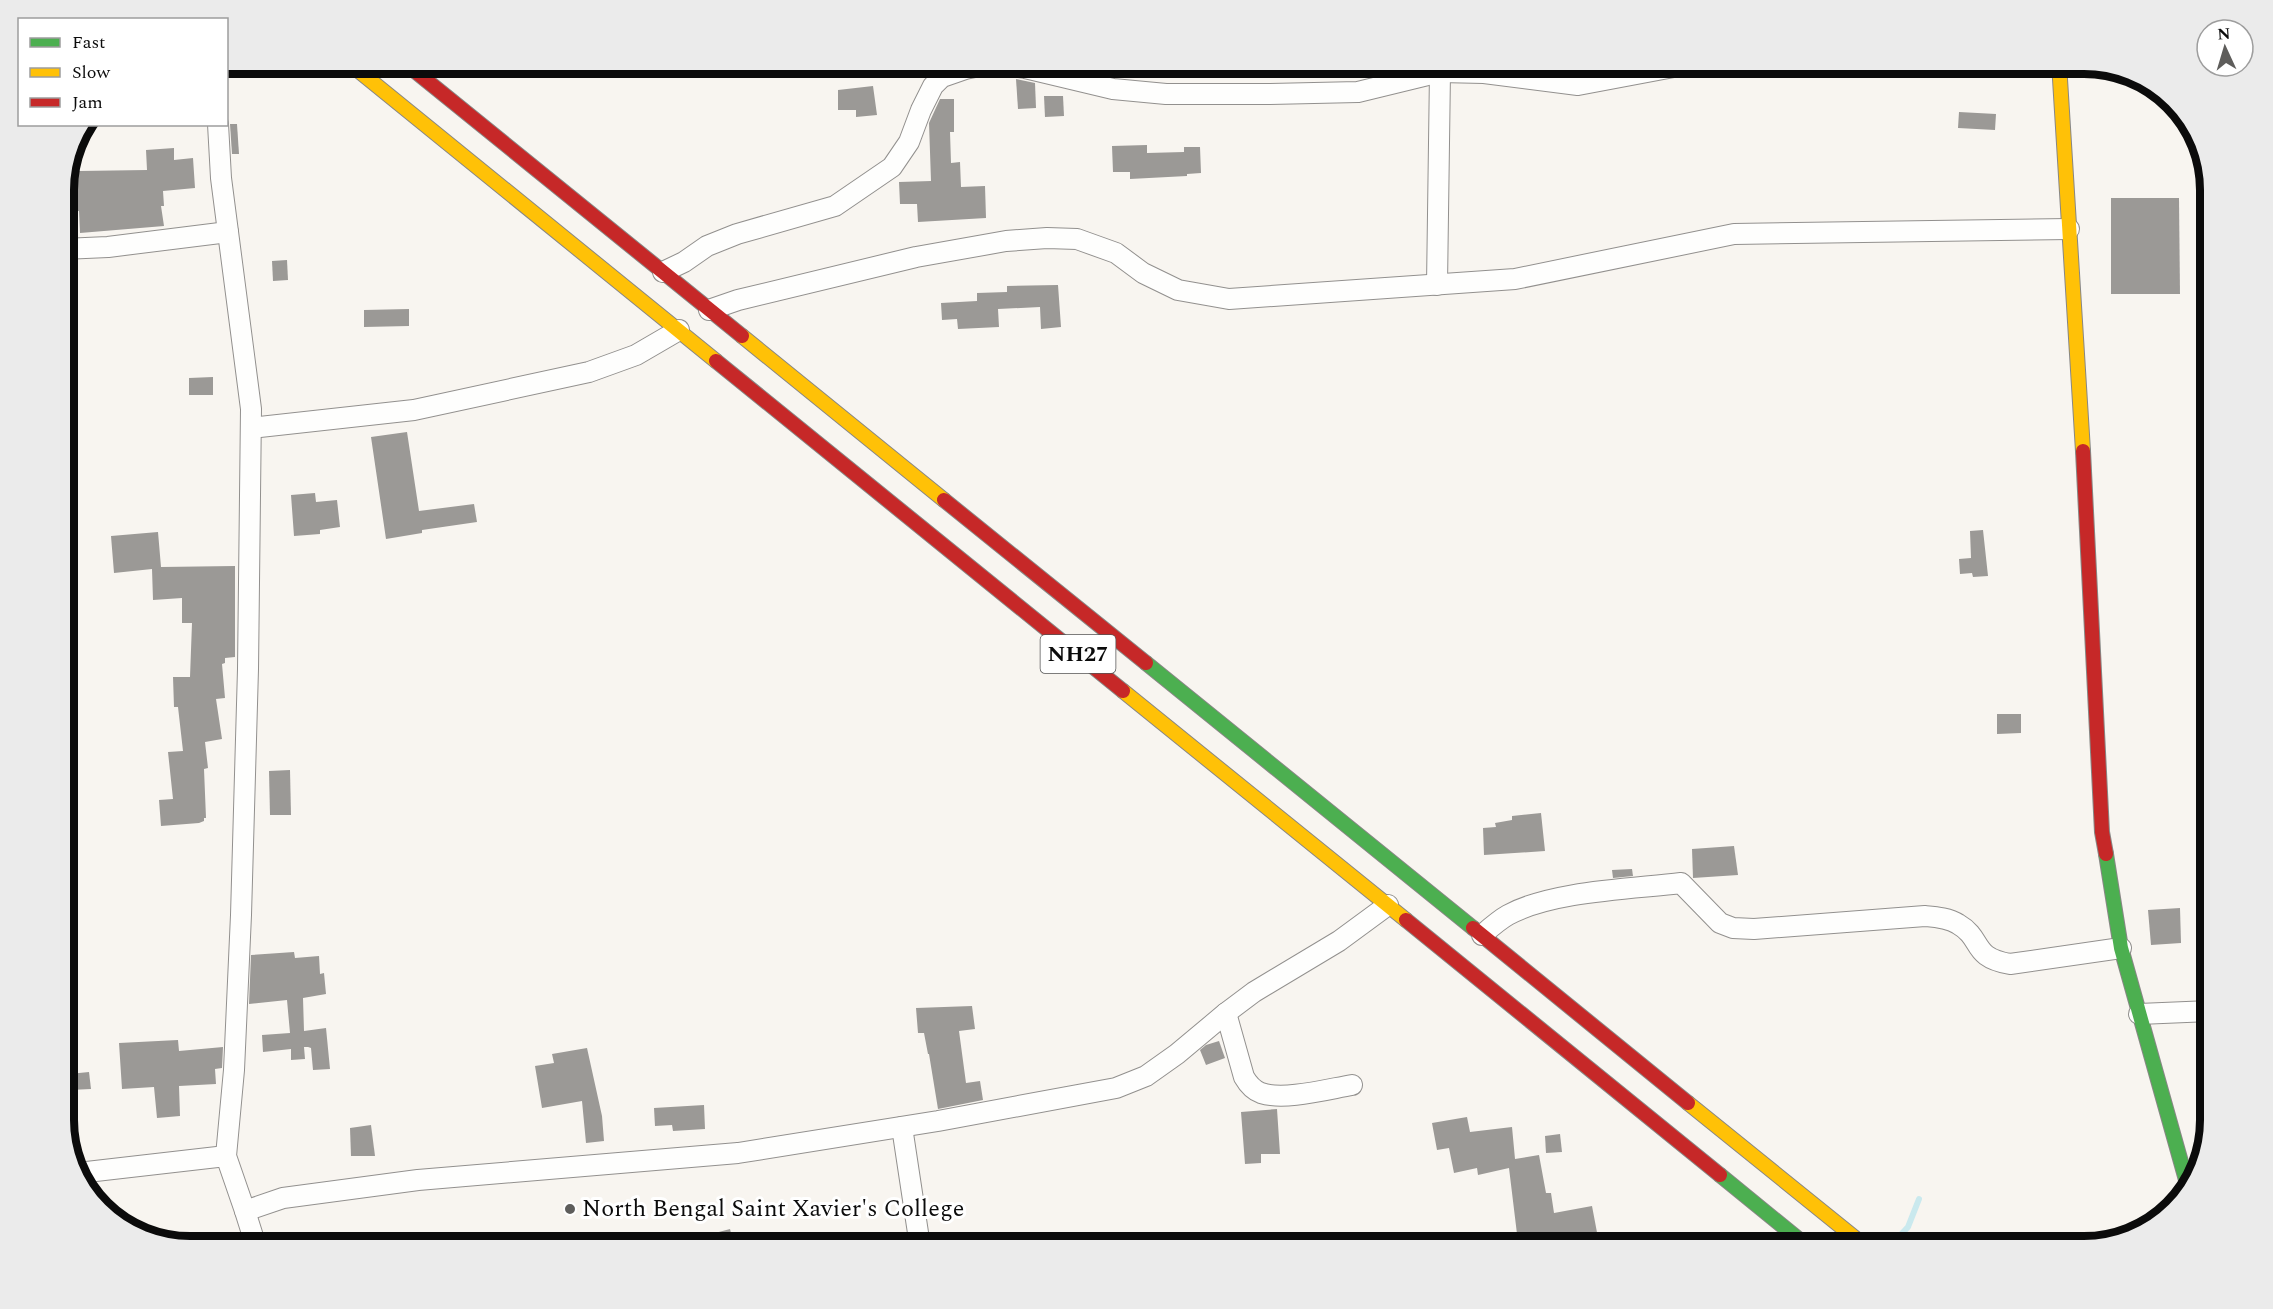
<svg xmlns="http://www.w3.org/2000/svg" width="2273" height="1309" font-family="Spectral,serif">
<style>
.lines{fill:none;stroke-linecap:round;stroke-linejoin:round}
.stream{stroke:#cae9ee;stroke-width:6}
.building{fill:#9b9996}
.street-casing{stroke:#92908e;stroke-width:22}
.fast-casing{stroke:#888785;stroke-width:16}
.slow-casing{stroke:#888785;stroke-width:16}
.jam-casing{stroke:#888785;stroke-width:16}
.street{stroke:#fefefd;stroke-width:20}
.fast{stroke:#4caf50;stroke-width:14}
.slow{stroke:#ffc107;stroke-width:14}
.jam{stroke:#c62828;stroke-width:14}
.poi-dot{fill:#5e5d5b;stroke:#fff;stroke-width:2}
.labels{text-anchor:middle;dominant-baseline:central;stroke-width:6;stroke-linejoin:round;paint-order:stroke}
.shield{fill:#fff;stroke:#545454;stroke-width:1.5}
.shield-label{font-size:22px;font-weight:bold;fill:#0b0b0b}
.poi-label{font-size:24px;fill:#0b0b0b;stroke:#fff;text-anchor:start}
.rim{fill:none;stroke:#0b0b0b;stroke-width:8}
</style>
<rect width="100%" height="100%" fill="#f8f5f0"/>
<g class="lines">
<polyline class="stream" points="1890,1246 1908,1227 1919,1199"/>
</g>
<g class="building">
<polygon points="1016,79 1035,83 1036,108 1018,109"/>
<polygon points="873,86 877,115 856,117 856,110 838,110 838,90"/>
<polygon points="1044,96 1063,96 1064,116 1045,117"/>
<polygon points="940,99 954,99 954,132 950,132 951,163 960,162 961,187 985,186 986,218 918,222 917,204 900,204 899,182 931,181 929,123"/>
<polygon points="1959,112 1996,114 1995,130 1958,128"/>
<polygon points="230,124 237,124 239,154 232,154"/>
<polygon points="1147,145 1147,153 1184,152 1184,147 1200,147 1201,173 1187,174 1187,176 1130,179 1130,172 1113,172 1112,146"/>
<polygon points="174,148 174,160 193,158 195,188 163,191 164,206 161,206 164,226 80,233 79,211 63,212 65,176 79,174 79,171 147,170 146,150"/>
<polygon points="2111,198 2179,198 2180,294 2111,294"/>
<polygon points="287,260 288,280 273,281 272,261"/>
<polygon points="1058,285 1061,327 1041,329 1040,307 998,309 999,327 958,329 957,319 942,320 941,303 977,301 977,293 1007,292 1007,286"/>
<polygon points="409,309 409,326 364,327 364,310"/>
<polygon points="213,377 213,395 189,395 189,378"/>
<polygon points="407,432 419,511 474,504 477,522 422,530 422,533 386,539 371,437"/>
<polygon points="315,493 316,502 337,500 340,527 320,530 320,534 294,536 291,495"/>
<polygon points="1983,530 1988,576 1973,577 1972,573 1960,574 1959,559 1971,558 1970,531"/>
<polygon points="158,532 161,567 235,566 235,657 225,658 225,663 222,664 225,698 216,699 222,739 205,742 208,768 204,769 206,818 204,818 204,821 199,823 161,826 159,800 173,799 168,752 183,751 178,707 174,707 173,677 190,677 192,623 182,623 182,598 153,600 152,569 114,573 111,536"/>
<polygon points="1997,714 2021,714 2021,733 1997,734"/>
<polygon points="290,770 291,815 270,815 269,771"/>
<polygon points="1541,813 1545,851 1484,855 1483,828 1496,827 1495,823 1512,820 1512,816"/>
<polygon points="1734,846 1738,875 1693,878 1692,849"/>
<polygon points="1632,869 1633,876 1613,878 1612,870"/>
<polygon points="2180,908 2181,943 2151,945 2148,910"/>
<polygon points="294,952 295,958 319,956 320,974 324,973 326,994 303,998 304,1031 326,1028 330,1069 313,1070 311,1048 308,1047 304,1047 305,1059 291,1060 291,1049 263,1052 262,1035 290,1033 287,1000 249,1004 251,955"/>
<polygon points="972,1006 975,1029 959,1031 966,1083 980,1081 983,1100 938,1109 929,1054 928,1054 924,1033 918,1033 916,1008"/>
<polygon points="178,1040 179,1051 223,1047 222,1068 215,1069 216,1084 179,1086 180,1116 157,1118 154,1087 122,1089 119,1043"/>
<polygon points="1219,1041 1225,1058 1206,1065 1200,1050 1206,1045"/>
<polygon points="587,1048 602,1116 604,1141 586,1143 582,1101 542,1108 535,1066 554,1063 552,1054"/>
<polygon points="89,1072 91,1089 70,1090 69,1074"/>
<polygon points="704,1105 705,1129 673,1131 672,1125 655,1126 654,1108"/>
<polygon points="1277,1109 1280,1154 1261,1154 1261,1163 1245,1164 1241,1112"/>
<polygon points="1467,1117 1470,1132 1512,1127 1515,1159 1539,1155 1546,1193 1551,1193 1554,1213 1592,1206 1599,1243 1584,1246 1546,1246 1546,1242 1521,1245 1520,1234 1517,1234 1509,1168 1478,1175 1477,1168 1454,1173 1449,1148 1437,1150 1432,1123"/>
<polygon points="371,1125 375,1156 351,1156 350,1128"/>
<polygon points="1560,1134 1562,1152 1546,1153 1545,1136"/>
<polygon points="730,1229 734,1246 685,1246 685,1241"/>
</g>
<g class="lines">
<defs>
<g id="street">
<polyline points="218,124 221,178 251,409 248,669 241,915 234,1070 226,1156 245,1211 283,1198 418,1180 738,1153 938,1121 1116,1088 1146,1076 1177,1054 1226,1013 1254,992 1339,941 1388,905"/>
<polyline points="63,249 108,247 228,232"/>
<polyline points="663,272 684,262 707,246 737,234 835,206 892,167 909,142 921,110 933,86 942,77 965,69 995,63 1025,68 1113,89 1166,94 1270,94 1358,92 1440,72 1484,73 1578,85 1695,63"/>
<polyline points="1437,285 1440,72"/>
<polyline points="709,310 738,300 916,257 1006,241 1047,238 1077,239 1116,253 1143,273 1178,290 1229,299 1515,279 1734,234 2069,229"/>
<polyline points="251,428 414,410 589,372 636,355 679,330"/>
<path d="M1482 935C1490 928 1499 920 1508 915 1552 891 1631 889 1681 883L1720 923 1733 928 1754 929 1925 916C1936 917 1949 918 1958 924 1984 939 1970 957 2010 964L2121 948"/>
<path d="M1226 1013 1244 1077C1248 1084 1253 1090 1261 1093 1284 1101 1328 1089 1352 1085"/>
<polyline points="2139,1014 2210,1011"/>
<polyline points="902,1127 920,1246"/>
<polyline points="78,1173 226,1156"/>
<polyline points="245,1211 256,1246"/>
</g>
<g id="fast">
<polyline points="1146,663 1473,928"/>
<polyline points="2106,854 2121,948 2188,1187"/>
<polyline points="1720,1175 1807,1246"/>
</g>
<g id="slow">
<polyline points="349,63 716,361"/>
<polyline points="2059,63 2083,451"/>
<polyline points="742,336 944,500"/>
<polyline points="1123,691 1406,920"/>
<polyline points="1688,1103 1865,1246"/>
</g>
<g id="jam">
<polyline points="405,63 742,336"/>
<polyline points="716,361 1123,691"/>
<polyline points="2083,451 2102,832 2106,854"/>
<polyline points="944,500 1146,663"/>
<polyline points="1406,920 1720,1175"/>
<polyline points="1473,928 1688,1103"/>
</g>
</defs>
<use href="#street" class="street-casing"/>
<use href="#fast" class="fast-casing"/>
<use href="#slow" class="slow-casing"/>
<use href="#jam" class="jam-casing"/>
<use href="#street" class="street"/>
<use href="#fast" class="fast"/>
<use href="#slow" class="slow"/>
<use href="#jam" class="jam"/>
</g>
<circle class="poi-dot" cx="570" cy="1209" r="6"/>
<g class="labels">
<rect class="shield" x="1040.5" y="635" width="75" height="38" rx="4.5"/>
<g class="shield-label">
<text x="1078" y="654">NH27</text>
</g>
<g class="poi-label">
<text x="582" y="1209">North Bengal Saint Xavier's College</text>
</g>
</g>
<path d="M0 0H2273V1309H0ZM190 74H2084A116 116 0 0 1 2200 190V1120A116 116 0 0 1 2084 1236H190A116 116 0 0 1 74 1120V190A116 116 0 0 1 190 74Z" fill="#ebebeb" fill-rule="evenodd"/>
<path class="rim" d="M190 74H2084A116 116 0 0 1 2200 190V1120A116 116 0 0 1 2084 1236H190A116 116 0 0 1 74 1120V190A116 116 0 0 1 190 74Z"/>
<rect x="18" y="18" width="210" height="108" fill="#ffffff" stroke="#9d9d9d" stroke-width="1.5"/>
<rect x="30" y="38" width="30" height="9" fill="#4caf50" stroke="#9d9d9d" stroke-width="1.5"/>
<text x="72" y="48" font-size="18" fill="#0b0b0b">Fast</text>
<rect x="30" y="68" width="30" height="9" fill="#ffc107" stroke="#9d9d9d" stroke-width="1.5"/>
<text x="72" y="78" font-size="18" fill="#0b0b0b">Slow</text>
<rect x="30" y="98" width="30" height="9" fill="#c62828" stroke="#9d9d9d" stroke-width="1.5"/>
<text x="72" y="108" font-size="18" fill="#0b0b0b">Jam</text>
<g transform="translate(2225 48) rotate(356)"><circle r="28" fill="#ffffff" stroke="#9d9d9d" stroke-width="1.5"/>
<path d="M0-4.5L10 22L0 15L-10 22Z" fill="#5e5d5b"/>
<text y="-9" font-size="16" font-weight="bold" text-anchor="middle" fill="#0b0b0b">N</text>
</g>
</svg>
